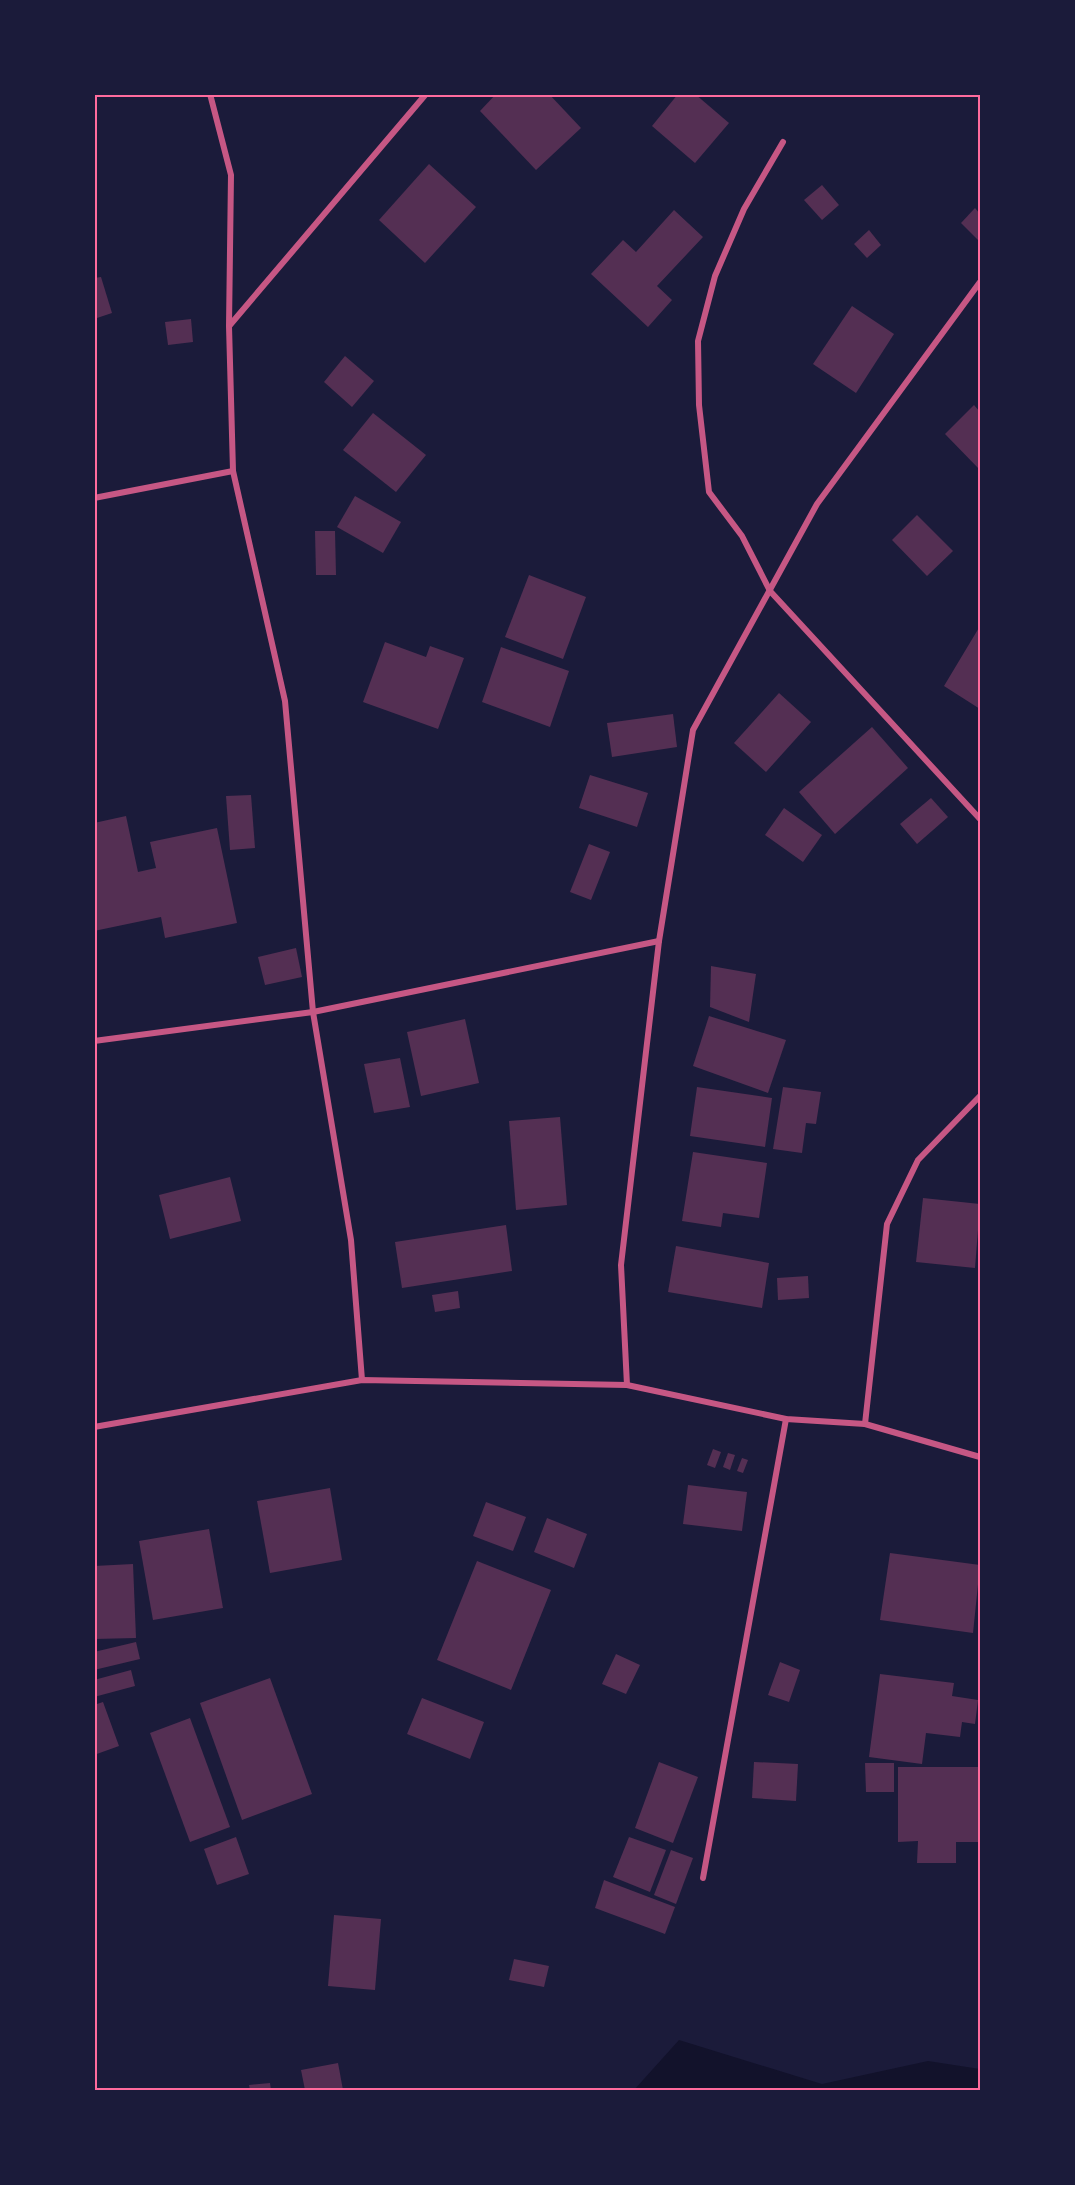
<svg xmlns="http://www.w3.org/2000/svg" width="1075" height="2185" font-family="'Public Sans',sans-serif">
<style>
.water{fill:#12122b}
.building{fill:#542f53}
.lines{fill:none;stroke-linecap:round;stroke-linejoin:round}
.minor{stroke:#c65784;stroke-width:6}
.neatline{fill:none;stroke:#ff6b9d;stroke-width:2}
</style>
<rect width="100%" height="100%" fill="#1b1b3a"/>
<polygon class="water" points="679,2040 822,2084 928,2061 980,2069 980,2090 634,2090"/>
<g class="building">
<polygon points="496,94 549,94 581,128 536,170 480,111"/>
<polygon points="678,94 695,94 729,123 695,163 652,126"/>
<polygon points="429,164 476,207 425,263 379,220"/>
<polygon points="822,185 839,205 822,220 804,200"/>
<polygon points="975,208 980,214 980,242 961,223"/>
<polygon points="674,210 703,237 657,286 672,300 648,327 591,274 623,240 636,252"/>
<polygon points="869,230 881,245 867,258 854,244"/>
<polygon points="101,277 112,313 94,319 94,278"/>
<polygon points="852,306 894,334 856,393 813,364"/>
<polygon points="191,319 193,342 168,345 165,322"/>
<polygon points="345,356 374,381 352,407 324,382"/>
<polygon points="974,405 980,412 980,470 945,434"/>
<polygon points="373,413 426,455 396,492 343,450"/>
<polygon points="355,496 401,522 383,553 337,527"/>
<polygon points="917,515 953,551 927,576 892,540"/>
<polygon points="315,531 335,531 336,575 316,575"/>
<polygon points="529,575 586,597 563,659 505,637"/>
<polygon points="980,626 980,709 944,686"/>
<polygon points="385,642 426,657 430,646 464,658 438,729 363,702"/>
<polygon points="501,647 569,671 550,727 482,702"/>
<polygon points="779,693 811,722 766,772 734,743"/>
<polygon points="673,714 677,747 612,757 607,723"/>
<polygon points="872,727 908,768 835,834 799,792"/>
<polygon points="590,775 648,793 637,827 579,808"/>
<polygon points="251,795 255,848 230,850 226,796"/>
<polygon points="931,798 948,817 917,844 900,824"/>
<polygon points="784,808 822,835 803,862 765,835"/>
<polygon points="126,816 138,872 156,868 150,842 217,828 237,923 165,938 161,917 94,931 94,823"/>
<polygon points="589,844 610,852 591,900 570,892"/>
<polygon points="296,948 302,977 265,985 258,957"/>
<polygon points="711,966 756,974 749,1022 710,1007"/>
<polygon points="709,1016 786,1040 768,1093 693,1066"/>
<polygon points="465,1019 479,1083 421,1096 407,1032"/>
<polygon points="400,1058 410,1107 374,1113 364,1064"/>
<polygon points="697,1087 772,1098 765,1147 690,1136"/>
<polygon points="783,1087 821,1092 816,1124 806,1123 802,1153 773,1149"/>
<polygon points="560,1117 567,1205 516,1210 509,1121"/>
<polygon points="693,1152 767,1163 759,1218 723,1213 721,1227 682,1221"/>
<polygon points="230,1177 241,1221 170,1239 159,1195"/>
<polygon points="923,1198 980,1204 975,1268 916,1262"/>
<polygon points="506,1225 512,1271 402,1288 395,1242"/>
<polygon points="676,1246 769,1263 762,1308 668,1292"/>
<polygon points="808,1276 809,1298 778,1300 777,1278"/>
<polygon points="458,1291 460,1308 435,1312 432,1295"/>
<polygon points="713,1449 721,1452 715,1468 707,1465"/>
<polygon points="728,1453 735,1455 730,1470 723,1467"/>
<polygon points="742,1458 748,1460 743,1473 737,1471"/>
<polygon points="688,1485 747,1492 742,1531 683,1524"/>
<polygon points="330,1488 342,1560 270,1573 257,1501"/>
<polygon points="486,1502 526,1517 513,1551 473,1536"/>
<polygon points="547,1518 587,1534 574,1568 534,1552"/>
<polygon points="209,1529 223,1608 153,1620 139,1541"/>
<polygon points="890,1553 980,1565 973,1633 880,1620"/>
<polygon points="477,1561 551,1590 511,1690 437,1660"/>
<polygon points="133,1564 136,1638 94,1639 94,1566"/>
<polygon points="136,1642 140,1659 94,1670 94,1652"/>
<polygon points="616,1654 640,1665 626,1694 602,1684"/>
<polygon points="780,1662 800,1670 789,1702 768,1695"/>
<polygon points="131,1670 135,1686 94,1697 94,1680"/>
<polygon points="880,1674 954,1683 952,1696 978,1700 975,1724 962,1722 960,1737 926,1733 922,1764 869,1757"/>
<polygon points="270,1678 312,1794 242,1820 200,1703"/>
<polygon points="422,1698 484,1722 470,1759 407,1734"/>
<polygon points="103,1702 119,1746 94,1755 94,1705"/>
<polygon points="190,1718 230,1827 190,1842 150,1733"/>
<polygon points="659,1762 698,1777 673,1843 635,1828"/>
<polygon points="754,1762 798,1764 796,1801 752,1798"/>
<polygon points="865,1763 894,1763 894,1792 866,1792"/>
<polygon points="898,1767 980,1767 980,1842 956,1842 956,1863 917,1863 918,1841 898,1842"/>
<polygon points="236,1837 249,1874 217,1885 204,1849"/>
<polygon points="629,1837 666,1850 650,1892 613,1877"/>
<polygon points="671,1850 693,1858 676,1904 654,1895"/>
<polygon points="604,1880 675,1907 665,1934 595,1908"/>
<polygon points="334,1915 381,1919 375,1990 328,1986"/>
<polygon points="514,1959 549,1966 544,1987 509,1980"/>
<polygon points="338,2063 343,2090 305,2090 301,2070"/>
<polygon points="270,2083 271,2090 250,2090 249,2085"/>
</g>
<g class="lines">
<g class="minor">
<polyline points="210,94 231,175 229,326 233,471 285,701 313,1012 351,1240 362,1380"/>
<polyline points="783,142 744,209 715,276 698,341 699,405 709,492 742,536 770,591 980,819"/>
<polyline points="230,325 426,94"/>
<polyline points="94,498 233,471"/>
<polyline points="94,1041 313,1012 659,941"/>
<polyline points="627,1385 621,1265 659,941 693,730 817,504 980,282"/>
<polyline points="865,1424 887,1224 918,1160 980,1096"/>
<polyline points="94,1427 362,1380 627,1385 786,1419 865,1424 980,1457"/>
<polyline points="703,1878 786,1419"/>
</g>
</g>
<rect width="1075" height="2185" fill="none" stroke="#1b1b3a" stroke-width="192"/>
<rect x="96" y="96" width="883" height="1993" class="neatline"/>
</svg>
